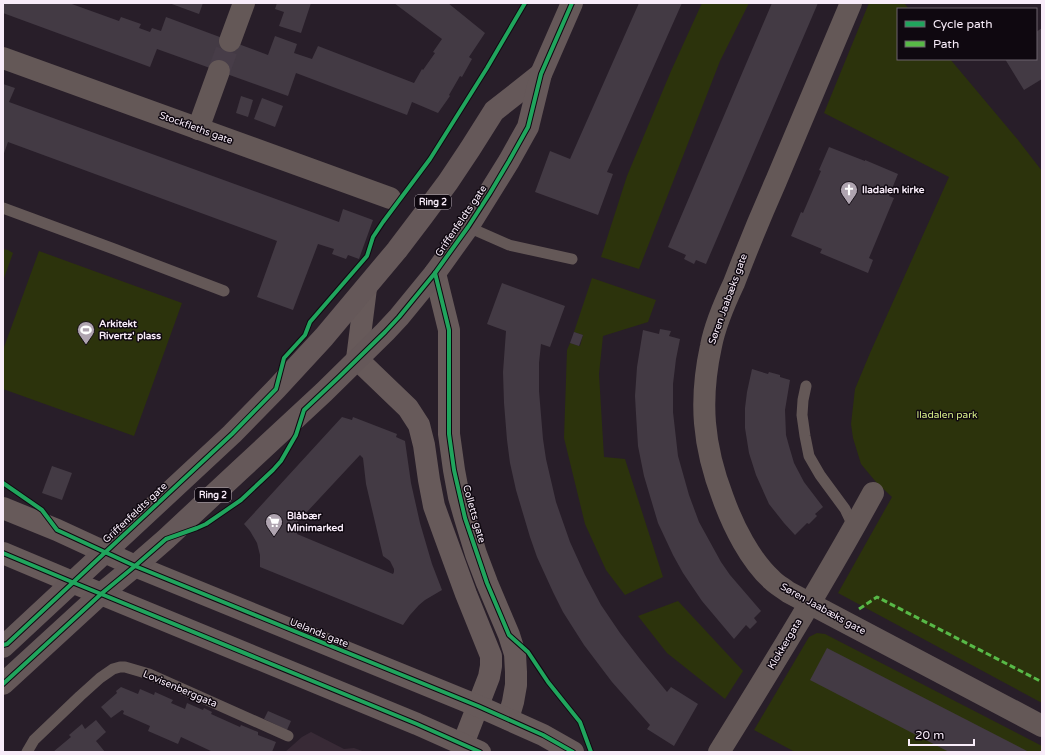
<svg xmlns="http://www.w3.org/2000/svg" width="1045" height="755" font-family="'Varela Round',sans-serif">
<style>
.education{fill:#382a36}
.green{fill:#2c330c}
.building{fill:#433a44;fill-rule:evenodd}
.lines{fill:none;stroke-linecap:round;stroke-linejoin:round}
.street-tunnel{stroke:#473d48;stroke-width:22;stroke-dasharray:22 11;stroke-linecap:butt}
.lane{stroke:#645857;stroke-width:11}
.street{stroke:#645857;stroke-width:22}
.secondary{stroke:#675a5a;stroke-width:22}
.primary{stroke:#655859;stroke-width:22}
.quiet{stroke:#58b947;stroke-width:3;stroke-dasharray:6 3;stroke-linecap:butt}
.cycleway-casing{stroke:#0f0810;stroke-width:6}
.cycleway{stroke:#20a55d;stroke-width:4}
.labels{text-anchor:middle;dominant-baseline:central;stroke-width:3;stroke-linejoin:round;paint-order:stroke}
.shield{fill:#0f0810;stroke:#b2a8b3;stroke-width:1}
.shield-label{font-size:9px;font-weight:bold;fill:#f8ecf9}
.street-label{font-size:10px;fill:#f8ecf9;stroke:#0f0810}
.poi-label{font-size:10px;font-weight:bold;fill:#f8ecf9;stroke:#0f0810;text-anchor:start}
.park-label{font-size:10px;fill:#d8f089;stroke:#0f0810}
</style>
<rect width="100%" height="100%" fill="#281e29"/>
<polygon class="education" points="311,732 344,749 354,748 365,752 285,752 302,737"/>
<g class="green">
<polygon points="702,3 749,3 720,61 639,269 601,257 627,176 671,71"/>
<polygon points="869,3 904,3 909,9 898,9 898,59 950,59 1018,140 1042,171 1042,703 838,593 892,497 876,482 861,464 853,438 851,424 855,389 870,353 949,177 824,113"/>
<polygon points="3,249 8,250 13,253 3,281"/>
<polygon points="39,251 182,303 134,436 3,389 3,350"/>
<polygon points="592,278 656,300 648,322 603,336 599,374 604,457 625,459 663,577 625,595 606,570 585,524 564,438 567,350 570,343 580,346 583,335 574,332"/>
<polygon points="678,601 743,671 725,699 667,653 638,616"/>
<polygon points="817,633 825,634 1042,746 1042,752 795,752 754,730 809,637"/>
</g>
<g class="building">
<polygon points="3,3 69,3 119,21 121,17 141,24 139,28 150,32 152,28 161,31 166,17 268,55 275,36 297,44 294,53 312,59 318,46 414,83 422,69 423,70 435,53 433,52 442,39 394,3 448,3 485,33 469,57 472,59 462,77 460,76 449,95 450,96 438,113 412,102 407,115 296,73 288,96 157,49 150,67 3,13"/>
<polygon points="169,3 203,3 199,14"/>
<polygon points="277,3 311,3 301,33 279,26 284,12 275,9"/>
<polygon points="639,3 682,3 607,172 613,174 598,215 535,192 550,151 570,159"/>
<polygon points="772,3 818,3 706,264 696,260 694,264 684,259 686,255 668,247"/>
<polygon points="1042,28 1042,79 1024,90 1005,59 1036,59 1036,32"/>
<polygon points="3,84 15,88 9,102 339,222 343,209 373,220 359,259 348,255 346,259 332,254 334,249 318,244 293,310 257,297 277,241 8,142 3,156"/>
<polygon points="241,96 253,100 248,117 236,113"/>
<polygon points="262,98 283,106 275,127 254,119"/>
<polygon points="829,147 865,161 865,160 898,174 889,196 894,198 869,258 873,260 868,273 820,253 822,249 791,236 801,212 803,213 821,171 819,170"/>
<polygon points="502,283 565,306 550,347 541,344 539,363 539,391 543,439 546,459 556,502 570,542 585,575 601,605 620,633 640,659 667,692 671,687 698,704 674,746 647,729 650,725 612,682 584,645 563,612 553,592 537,557 530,537 516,490 510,463 507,440 504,403 503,372 506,331 487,324"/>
<polygon points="660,329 671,331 669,336 680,339 676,359 673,384 673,412 678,456 689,495 699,522 721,562 730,575 761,611 754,618 757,622 750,629 746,625 734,639 702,601 683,573 673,555 658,523 644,476 638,446 636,414 635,396 637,367 643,330 659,334"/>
<polygon points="574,332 583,335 579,346 570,343"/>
<polygon points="752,369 768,374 769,372 780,375 780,377 790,380 785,410 786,435 789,446 794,463 804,482 823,507 815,514 817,516 809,524 807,523 795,535 784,523 769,504 756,475 749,453 745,428 745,408 747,392"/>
<path d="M342 417 352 420 353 417 397 434 396 437 405 441 411 483 420 523 432 564 442 590 425 600 419 605 410 615 403 625 260 567V555L257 543 250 531 244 524ZM360 455 363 458 366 484 383 556 390 561 394 569V572L393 574 297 534V533L292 528Z"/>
<polygon points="52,466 72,473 62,500 42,493"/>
<polygon points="827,648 1029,752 949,752 810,680"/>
<polygon points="121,687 138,694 140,689 154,695 155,692 173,700 171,703 185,709 187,703 203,710 204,708 212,712 211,714 240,727 241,725 258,732 258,735 276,742 272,752 213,752 181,737 178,744 148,731 150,726 123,714 124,711 122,710 111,718 101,707 117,693 116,691"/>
<polygon points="268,711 291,721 287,730 264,719"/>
<polygon points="96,720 106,732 96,741 105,752 53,752 71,737 69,735 82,724 85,729"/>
</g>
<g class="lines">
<polyline class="street-tunnel" points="219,71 230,41"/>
<g class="lane">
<polyline points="3,208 114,249 224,291"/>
<polyline points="468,227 509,245 572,259"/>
<polyline points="806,386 803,400 802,415 805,436 809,456 820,475 845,509 854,528"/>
<polyline points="27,752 34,740 80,696 100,678 113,669 120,667 125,667 149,674 288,736"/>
</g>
<g class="street">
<path d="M851 3C826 63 801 122 776 181 761 215 747 249 734 283 725 302 715 325 711 346 699 401 703 446 723 498 733 526 750 560 772 580 777 585 783 588 788 592L1042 726"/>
<polyline points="230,41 244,3"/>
<polyline points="3,58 390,198"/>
<polyline points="198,129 219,71"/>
<path d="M719 752C772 667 825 581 873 493"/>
</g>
<g class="secondary">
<polyline points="435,273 449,330 449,434 454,470 459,497 465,518 476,554 487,583 509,635 515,654 516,672 516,685 513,702 508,719"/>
<polyline points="366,288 357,359 408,408 419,425 424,445 429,480 434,506 443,531 466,594 491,656 491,666 489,677 463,744"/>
<polyline points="3,508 57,530 135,566 478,706 543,735 573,752"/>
<polyline points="3,553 72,582 417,724 480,752"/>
</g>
<g class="primary">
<polyline points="3,647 232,434 276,389 324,337 397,250 422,217 448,182 470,149 494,111 541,74"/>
<polyline points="3,684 101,594 135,566 166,539 240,470 324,392 385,332 399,317 435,273 468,227 509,161 528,127 541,74 572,3"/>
</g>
<polyline class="quiet" points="859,609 877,597 1042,682"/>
<defs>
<g id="cycleway">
<polyline points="435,273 449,330 449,434 454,470 465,518 487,583 509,635 528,652 548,682 580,722 591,752"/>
<polyline points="3,483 42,510 57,530 135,566 478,706 543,735 573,752"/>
<polyline points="3,553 72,582 417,724 480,752"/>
<polyline points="3,645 7,644 232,434 276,389 284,358 305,335 310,322 367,256 373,237 383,222 430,159 487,68 525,3"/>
<polyline points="3,684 101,594 135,566 166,539 197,528 206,524 241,500 273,470 281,461 296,435 304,410 339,377 385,332 399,317 435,273 468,227 490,193 509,161 528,127 541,74 572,3"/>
</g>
</defs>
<use href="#cycleway" class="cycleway-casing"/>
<use href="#cycleway" class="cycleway"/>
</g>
<defs>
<symbol id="church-pin" viewBox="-11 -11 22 30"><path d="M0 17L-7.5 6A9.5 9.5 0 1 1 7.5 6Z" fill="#afa4b0" stroke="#0f0810"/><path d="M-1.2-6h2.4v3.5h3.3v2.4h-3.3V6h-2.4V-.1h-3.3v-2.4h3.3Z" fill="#fff"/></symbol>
<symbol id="stadium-pin" viewBox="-11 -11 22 30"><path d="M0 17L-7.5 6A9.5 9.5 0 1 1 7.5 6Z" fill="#afa4b0" stroke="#0f0810"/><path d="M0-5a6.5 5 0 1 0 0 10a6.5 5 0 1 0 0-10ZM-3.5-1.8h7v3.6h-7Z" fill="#fff"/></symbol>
<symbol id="supermarket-pin" viewBox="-11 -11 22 30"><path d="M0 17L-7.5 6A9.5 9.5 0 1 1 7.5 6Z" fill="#afa4b0" stroke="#0f0810"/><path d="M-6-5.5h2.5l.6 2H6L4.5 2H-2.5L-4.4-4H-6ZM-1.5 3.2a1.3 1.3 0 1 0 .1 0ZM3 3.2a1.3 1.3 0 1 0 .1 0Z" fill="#fff"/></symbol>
</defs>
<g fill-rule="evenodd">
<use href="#church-pin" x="839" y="180" width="20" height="27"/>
<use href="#stadium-pin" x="76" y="320" width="20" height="27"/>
<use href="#supermarket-pin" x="264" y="512" width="20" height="27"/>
</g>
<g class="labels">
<g class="shield">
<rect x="415" y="195" width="36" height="14" rx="3"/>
<rect x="195" y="488" width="36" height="14" rx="3"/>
</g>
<g class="shield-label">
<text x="433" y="202">Ring 2</text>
<text x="213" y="495">Ring 2</text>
</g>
<g class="street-label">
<text transform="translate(196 128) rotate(20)">Stockfleths gate</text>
<text transform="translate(461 221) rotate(-56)">Griffenfeldts gate</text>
<text transform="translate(728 299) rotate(-70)">Søren Jaabæks gate</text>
<text transform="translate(135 513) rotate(-43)">Griffenfeldts gate</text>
<text transform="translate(474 514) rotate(74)">Colletts gate</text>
<text transform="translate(823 609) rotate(29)">Søren Jaabæks gate</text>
<text transform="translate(319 633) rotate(22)">Uelands gate</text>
<text transform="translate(785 644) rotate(-59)">Klokkergata</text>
<text transform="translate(180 689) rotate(23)">Lovisenberggata</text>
</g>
<g class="poi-label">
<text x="862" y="190">Iladalen kirke</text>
<text x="99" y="324">Arkitekt<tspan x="99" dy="12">Rivertz' plass</tspan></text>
<text x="287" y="516">Blåbær<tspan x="287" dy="12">Minimarked</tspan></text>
</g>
<g class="park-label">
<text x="947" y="415">Iladalen park</text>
</g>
</g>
<rect width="1045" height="755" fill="none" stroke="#f8ecf9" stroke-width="8"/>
<rect x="897" y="8" width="140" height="52" fill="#0f0810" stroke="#6c636d"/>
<rect x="905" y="21" width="20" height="6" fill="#20a55d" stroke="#6c636d"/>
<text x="933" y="28" font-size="12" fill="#f8ecf9">Cycle path</text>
<rect x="905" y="41" width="20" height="6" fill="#58b947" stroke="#6c636d"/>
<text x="933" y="48" font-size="12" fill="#f8ecf9">Path</text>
<path d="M909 739v6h65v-6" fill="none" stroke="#f8ecf9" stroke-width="2"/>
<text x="915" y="739" font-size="12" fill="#f8ecf9" stroke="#0f0810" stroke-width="3" paint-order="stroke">20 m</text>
</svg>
